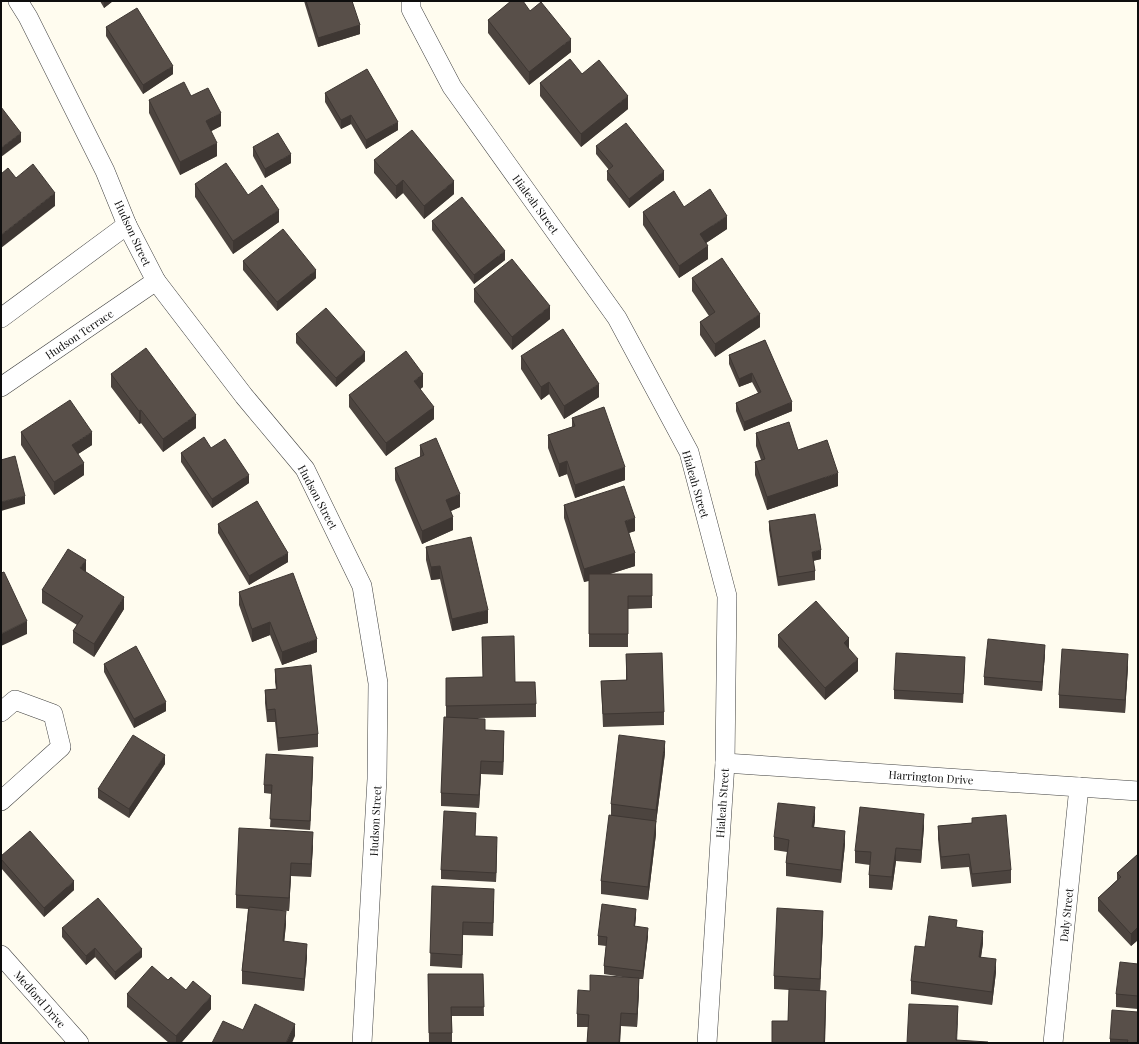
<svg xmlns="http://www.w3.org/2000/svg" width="1139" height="1044" font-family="'Playfair Display',serif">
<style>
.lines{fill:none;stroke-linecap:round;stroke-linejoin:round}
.street-casing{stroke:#414141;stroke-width:20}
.street{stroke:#fff;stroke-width:19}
.wall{fill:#4c443f}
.shaded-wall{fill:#3e3733}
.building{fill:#584f49;stroke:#3e3733}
.labels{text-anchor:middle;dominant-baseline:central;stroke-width:4;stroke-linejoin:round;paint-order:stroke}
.street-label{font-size:11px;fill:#0e0e0e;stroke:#fff}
</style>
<rect width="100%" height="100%" fill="#fffcef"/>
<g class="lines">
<defs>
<g id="street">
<polyline points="18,1 28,17 105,171 127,225 156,281 244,396 305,469 362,586 378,683 377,779 362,1043"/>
<polyline points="411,1 411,9 452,87 617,318 689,452 727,596 725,763 707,1043"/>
<polyline points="1,318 127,225"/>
<polyline points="1,387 156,281"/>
<polyline points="1,712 15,700 53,714 61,747 1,801"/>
<polyline points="725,763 1138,791"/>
<polyline points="1,955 79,1043"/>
<polyline points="1053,1043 1079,787"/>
</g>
</defs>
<use href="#street" class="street-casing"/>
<use href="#street" class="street"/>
</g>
<g class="wall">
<polygon points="100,1 113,1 104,8"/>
<polygon points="304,1 352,1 360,34 318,47"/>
<polygon points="530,11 571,52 529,85 488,33 488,20"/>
<polygon points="106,27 173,74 143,94 106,36"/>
<polygon points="582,74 628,109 581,147 540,96 540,83"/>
<polygon points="325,93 398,130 366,149 351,124 341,129 325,102"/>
<polygon points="191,96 221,126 211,131 217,156 180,175 149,113 149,100"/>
<polygon points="596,146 664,180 629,208 607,180 607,171 609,170 596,154"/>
<polygon points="253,147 291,163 265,178 253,156"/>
<polygon points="374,160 454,194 424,219 403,193 396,199 374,173"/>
<polygon points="195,184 248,195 279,222 233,254 195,197"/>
<polygon points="643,212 727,229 706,243 708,259 679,278 643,225"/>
<polygon points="432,221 505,260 474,284 432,230"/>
<polygon points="243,261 316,278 277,311 243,270"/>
<polygon points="692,278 760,327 715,357 700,335 700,322 709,316 692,291"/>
<polygon points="474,289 550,319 512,350 474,302"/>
<polygon points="296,334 365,361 336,387 296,343"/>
<polygon points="765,340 792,411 744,431 736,411 736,403 758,393 752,382 739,387 729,364 729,355"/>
<polygon points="521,356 599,397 564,419 549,394 541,400 521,369"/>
<polygon points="111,374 196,428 163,452 141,423 139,424 111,387"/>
<polygon points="423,387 420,389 434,419 386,456 349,407 349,395"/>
<polygon points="572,418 625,480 575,498 567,474 559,477 548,448 548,435 572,427"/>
<polygon points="21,432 92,445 78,454 84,475 54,495 21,445"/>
<polygon points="756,433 838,486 767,510 755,475 755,462 761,460 756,446"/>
<polygon points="420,445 460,507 451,511 453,530 422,544 395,480 395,468 420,457"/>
<polygon points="211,448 249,483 212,508 181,462 181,453"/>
<polygon points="564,505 635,531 629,533 635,566 610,574 652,574 652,608 628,609 628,647 589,647 589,581 584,582 564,518"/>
<polygon points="769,521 821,559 813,561 815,571 815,580 778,586 769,530"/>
<polygon points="218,524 288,562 249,585 218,533"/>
<polygon points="426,547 488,623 452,631 440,579 431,580 426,560"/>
<polygon points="86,572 124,609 94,657 73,643 73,631 77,625 42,603 42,590"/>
<polygon points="239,592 317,652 282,665 270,635 252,642 239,605"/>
<polygon points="778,635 849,649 858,671 825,700 778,647"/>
<polygon points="482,637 515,682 536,704 536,717 478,718 485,730 504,744 503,775 481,774 479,808 441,806 441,793 446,717 446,678 483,677"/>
<polygon points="626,654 664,712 664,725 603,727 601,681 626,680"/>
<polygon points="1045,654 1042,691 984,685 984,677"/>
<polygon points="104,664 166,711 134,728 104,672"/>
<polygon points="965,666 963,703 894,699 894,690"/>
<polygon points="1128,666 1125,713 1059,708 1059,695"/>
<polygon points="275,669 318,734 318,747 278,751 275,722 267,722 265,703 265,690 276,689 275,682"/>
<polygon points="665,753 656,823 656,822 656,834 648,900 601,894 601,881 611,815 611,804"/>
<polygon points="165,764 129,818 98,798 98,789"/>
<polygon points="313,766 310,830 270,827 272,794 264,793 264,785"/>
<polygon points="972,818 1011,870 1011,883 972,887 969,867 941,869 938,839 938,826 972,823"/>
<polygon points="815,820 814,827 845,844 841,883 786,876 786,863 787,852 774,850 774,837"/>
<polygon points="476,822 475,836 497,846 496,882 441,879 441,870"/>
<polygon points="924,827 921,863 896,861 892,890 869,888 869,875 870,865 855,863 855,851"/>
<polygon points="313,845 311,877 291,876 289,911 270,910 286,924 284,942 307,957 304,991 242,984 242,971 248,909 236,908 236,895"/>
<polygon points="1138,854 1138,940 1131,946 1098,911 1098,898 1117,880 1117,873"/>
<polygon points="1,856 74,890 44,917 1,868"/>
<polygon points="432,886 494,901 493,936 463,935 462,968 430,966"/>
<polygon points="636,917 635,926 648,936 643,979 639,979 639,991 637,1027 621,1026 620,1043 587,1043 588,1027 577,1027 577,1014 590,991 629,978 604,974 604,966 606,946 598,945 598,936"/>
<polygon points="823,924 820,991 826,1004 825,1043 772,1043 788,1021 789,990 774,989 774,976"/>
<polygon points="957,927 983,943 981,957 996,972 992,1005 911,994 911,981 925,947"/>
<polygon points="62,928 142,957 115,980 95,957 86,965 62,937"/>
<polygon points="1138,964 1138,1009 1116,1007 1116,994"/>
<polygon points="428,974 483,974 484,1016 452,1016 452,1042 429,1042"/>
<polygon points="168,980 186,990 211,1009 181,1043 169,1043 127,1007 127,994"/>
<polygon points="1138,1012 1138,1043 1110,1043 1110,1039"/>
</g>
<g class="shaded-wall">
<polygon points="104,1 113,1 104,8"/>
<polygon points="360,25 360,34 318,47 318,38"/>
<polygon points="571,39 571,52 529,85 529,72"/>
<polygon points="173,66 173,74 143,94 143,85"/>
<polygon points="628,96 628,109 581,147 581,134"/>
<polygon points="221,113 221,126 206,134 206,121"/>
<polygon points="351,115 351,124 341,129 341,120"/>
<polygon points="398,122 398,130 366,149 366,140"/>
<polygon points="21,133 21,142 1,157 1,148"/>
<polygon points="217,143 217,156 180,175 180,162"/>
<polygon points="291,154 291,163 265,178 265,169"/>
<polygon points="664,171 664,180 629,208 629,199"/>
<polygon points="403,180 403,193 396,199 396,186"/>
<polygon points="454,181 454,194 424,219 424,206"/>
<polygon points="55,193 55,206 1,248 1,235"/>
<polygon points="279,210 279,222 233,254 233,241"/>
<polygon points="727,216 727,229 700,247 700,234"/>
<polygon points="708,246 708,259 679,278 679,266"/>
<polygon points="505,251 505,260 474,284 474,275"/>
<polygon points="316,270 316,278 277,311 277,302"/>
<polygon points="550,306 550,319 512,350 512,337"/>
<polygon points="760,314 760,327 715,357 715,344"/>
<polygon points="365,352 365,361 336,387 336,378"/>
<polygon points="752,373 752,382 739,387 739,379"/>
<polygon points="423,374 423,387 414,394 414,381"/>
<polygon points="549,382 549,394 541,400 541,387"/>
<polygon points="599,384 599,397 564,419 564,406"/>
<polygon points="792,402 792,411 744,431 744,422"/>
<polygon points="434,407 434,419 386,456 386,443"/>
<polygon points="141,410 141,423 139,424 139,411"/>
<polygon points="196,415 196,428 163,452 163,439"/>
<polygon points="92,432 92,445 72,458 72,445"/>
<polygon points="567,461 567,474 559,477 559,464"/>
<polygon points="84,463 84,475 54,495 54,482"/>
<polygon points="625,467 625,480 575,498 575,485"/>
<polygon points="838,473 838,486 767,510 767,497"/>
<polygon points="249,475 249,483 212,508 212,499"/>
<polygon points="460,494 460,507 446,513 446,500"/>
<polygon points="25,496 25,504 1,511 1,502"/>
<polygon points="453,517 453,530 422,544 422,531"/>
<polygon points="635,518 635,531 625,534 625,521"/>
<polygon points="821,550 821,559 812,561 812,552"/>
<polygon points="288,553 288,562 249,585 249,576"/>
<polygon points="635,553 635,566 584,582 584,569"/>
<polygon points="86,560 86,573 80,568"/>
<polygon points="440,566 440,579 431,580 431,567"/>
<polygon points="124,597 124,609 94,657 94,644"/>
<polygon points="488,610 488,623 452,631 452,619"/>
<polygon points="27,621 27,634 1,646 1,634"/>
<polygon points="270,622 270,635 252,642 252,629"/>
<polygon points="849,638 849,651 844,643"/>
<polygon points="317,639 317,652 282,665 282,652"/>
<polygon points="1045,645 1045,654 1042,691 1042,682"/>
<polygon points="1128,654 1128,666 1125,713 1125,700"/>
<polygon points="858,659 858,671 825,700 825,688"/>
<polygon points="166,702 166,711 134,728 134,719"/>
<polygon points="504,731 504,744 503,775 503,762"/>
<polygon points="665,741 665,753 656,823 656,810"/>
<polygon points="165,755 165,764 129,818 129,809"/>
<polygon points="313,757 313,766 310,830 310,821"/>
<polygon points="481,761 481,774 479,808 479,795"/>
<polygon points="815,807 815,820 812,840 812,827"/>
<polygon points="924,814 924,827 921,863 921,850"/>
<polygon points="656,821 656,834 648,900 648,887"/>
<polygon points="845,831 845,844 841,883 841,870"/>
<polygon points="313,832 313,845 311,877 311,864"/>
<polygon points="497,837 497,846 496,882 496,873"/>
<polygon points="896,848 896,861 892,890 892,877"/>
<polygon points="291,863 291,876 289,911 289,898"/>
<polygon points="74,881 74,890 44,917 44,908"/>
<polygon points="636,909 636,917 634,934 634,926"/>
<polygon points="286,911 286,924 283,954 283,941"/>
<polygon points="823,911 823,924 820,992 820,979"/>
<polygon points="463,922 463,935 462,968 462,955"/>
<polygon points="1138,927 1138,940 1131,946 1131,934"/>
<polygon points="648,928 648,936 643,979 643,971"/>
<polygon points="983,931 983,943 979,970 979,957"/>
<polygon points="307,944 307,957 304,991 304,979"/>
<polygon points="95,948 95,957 86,965 86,956"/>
<polygon points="142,949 142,957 115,980 115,972"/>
<polygon points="996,959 996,972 992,1005 992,992"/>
<polygon points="639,978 639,991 637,1027 637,1014"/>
<polygon points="826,991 825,1043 824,1043"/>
<polygon points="211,996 211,1009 181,1043 176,1043 176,1036"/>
<polygon points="958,1006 958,1019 957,1043 956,1043"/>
<polygon points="621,1013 620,1043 619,1043"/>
<polygon points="295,1024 295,1036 292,1043 286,1043"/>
</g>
<g class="building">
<polygon points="306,1 352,1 360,25 318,38"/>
<polygon points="511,1 523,1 530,11 541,2 571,39 529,72 488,20"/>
<polygon points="137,8 173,66 143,85 106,27"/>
<polygon points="570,59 582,74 599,60 628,96 581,134 540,83"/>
<polygon points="367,69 398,122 366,140 351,115 341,120 325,93"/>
<polygon points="184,82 191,96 208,88 221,113 206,121 217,143 180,162 149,100"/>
<polygon points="1,107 21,133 1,148"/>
<polygon points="626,123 664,171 629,199 607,171 613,166 596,146"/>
<polygon points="412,130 454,181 424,206 403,180 396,186 374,160"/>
<polygon points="278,133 291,154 265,169 253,147"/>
<polygon points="226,163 248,195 262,185 279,210 233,241 195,184"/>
<polygon points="33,164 55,193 1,235 1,174 8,168 16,178"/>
<polygon points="710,189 727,216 700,234 708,246 679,266 643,212 674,191 684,207"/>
<polygon points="462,197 505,251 474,275 432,221"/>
<polygon points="283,229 316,270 277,302 243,261"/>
<polygon points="722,258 760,314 715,344 700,322 715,312 692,278"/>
<polygon points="512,259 550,306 512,337 474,289"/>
<polygon points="326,308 365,352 336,378 296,334"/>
<polygon points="563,329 599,384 564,406 549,382 541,387 521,356"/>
<polygon points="765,340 792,402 744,422 736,403 761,392 752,373 739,379 729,355"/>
<polygon points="146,348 196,415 163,439 141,410 139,411 111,374"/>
<polygon points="406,351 423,374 414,381 434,407 386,443 349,395"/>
<polygon points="70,400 92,432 72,445 84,463 54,482 21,432"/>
<polygon points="604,407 625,467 575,485 567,461 559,464 548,435 575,426 572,418"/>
<polygon points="789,422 798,450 827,440 838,473 767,497 755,462 765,459 756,433"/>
<polygon points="204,437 211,448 225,439 249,475 212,499 181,453"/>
<polygon points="436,438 460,494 446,500 453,517 422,531 395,468 424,455 420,445"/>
<polygon points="15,456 25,496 1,502 1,460"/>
<polygon points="624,486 635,518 625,521 635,553 584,569 564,505"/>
<polygon points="257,501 288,553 249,576 218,524"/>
<polygon points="815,514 821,550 812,552 815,571 778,577 769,521"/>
<polygon points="471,537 488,610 452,619 440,566 431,567 426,547"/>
<polygon points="68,549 86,560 80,568 124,597 94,644 73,631 83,616 42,590"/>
<polygon points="4,572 27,621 1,634 1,573"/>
<polygon points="293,573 317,639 282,652 270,622 252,629 239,592"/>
<polygon points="589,574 652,574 652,596 628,596 628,634 589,634"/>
<polygon points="816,601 849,638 844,643 858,659 825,688 778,635"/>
<polygon points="514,636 515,682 535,682 536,704 446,706 446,678 483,677 482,637"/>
<polygon points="988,639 1045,645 1042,682 984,677"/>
<polygon points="136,646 166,702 134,719 104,664"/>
<polygon points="1062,649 1128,654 1125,700 1059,695"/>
<polygon points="662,653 664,712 603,714 601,681 627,680 626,654"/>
<polygon points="896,653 965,657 963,694 894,690"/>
<polygon points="311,665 318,734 278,738 275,709 267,710 265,690 277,689 275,669"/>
<polygon points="444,717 485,719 485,730 504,731 503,762 481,761 479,795 441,793"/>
<polygon points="133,735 165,755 129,809 98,789"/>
<polygon points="619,735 665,741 656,810 611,804"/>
<polygon points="266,754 313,757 310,821 270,819 272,785 264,785"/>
<polygon points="778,803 815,807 812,827 845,831 841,870 786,863 789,840 774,837"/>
<polygon points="860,807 924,814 921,850 896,848 892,877 869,875 871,852 855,851"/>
<polygon points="444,811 476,813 475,836 497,837 496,873 441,870"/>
<polygon points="609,815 656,821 648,887 601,881"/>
<polygon points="1006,815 1011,870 972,874 969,854 941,857 938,826 972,823 972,818"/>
<polygon points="239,828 313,832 311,864 291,863 289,898 236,895"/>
<polygon points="30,831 74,881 44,908 1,859 1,856"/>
<polygon points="1138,854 1138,927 1131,934 1098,898 1121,877 1117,873"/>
<polygon points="432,886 494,889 493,923 463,922 462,955 430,953"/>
<polygon points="98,898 142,949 115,972 95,948 86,956 62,928"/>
<polygon points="602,904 636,909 634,926 648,928 643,971 604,966 607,937 598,936"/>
<polygon points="249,907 286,911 283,941 307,944 304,979 242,971"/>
<polygon points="777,908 823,911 820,979 774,976"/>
<polygon points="929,916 957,920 956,927 983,931 979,957 996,959 992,992 911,981 915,946 925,947"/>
<polygon points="1120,962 1138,964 1138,996 1116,994"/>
<polygon points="152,966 168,980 171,977 186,990 193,981 211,996 176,1036 127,994"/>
<polygon points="428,974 483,974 484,1007 451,1007 452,1033 429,1033"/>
<polygon points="590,975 639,978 637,1014 621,1013 619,1043 587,1043 589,1015 577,1014 578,990 590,991"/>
<polygon points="789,989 826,991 824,1043 772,1043 772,1021 788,1021"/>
<polygon points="255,1004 295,1024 286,1043 212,1043 223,1021 243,1030"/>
<polygon points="909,1004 958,1006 956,1040 988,1042 988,1043 907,1043"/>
<polygon points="1112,1010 1138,1012 1138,1043 1127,1043 1128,1040 1110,1039"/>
</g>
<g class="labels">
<g class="street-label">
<text transform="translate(536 204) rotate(54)">Hialeah Street</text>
<text transform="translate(133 233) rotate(65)">Hudson Street</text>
<text transform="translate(79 334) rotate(-34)">Hudson Terrace</text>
<text transform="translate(696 484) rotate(74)">Hialeah Street</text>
<text transform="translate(318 497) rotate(62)">Hudson Street</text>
<text transform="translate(931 777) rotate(4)">Harrington Drive</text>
<text transform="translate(722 803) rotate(-86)">Hialeah Street</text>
<text transform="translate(375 821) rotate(-87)">Hudson Street</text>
<text transform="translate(1066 915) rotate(-84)">Daly Street</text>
<text transform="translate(40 999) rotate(49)">Medford Drive</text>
</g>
</g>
<rect width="1139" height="1044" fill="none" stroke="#0e0e0e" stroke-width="4"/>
</svg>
